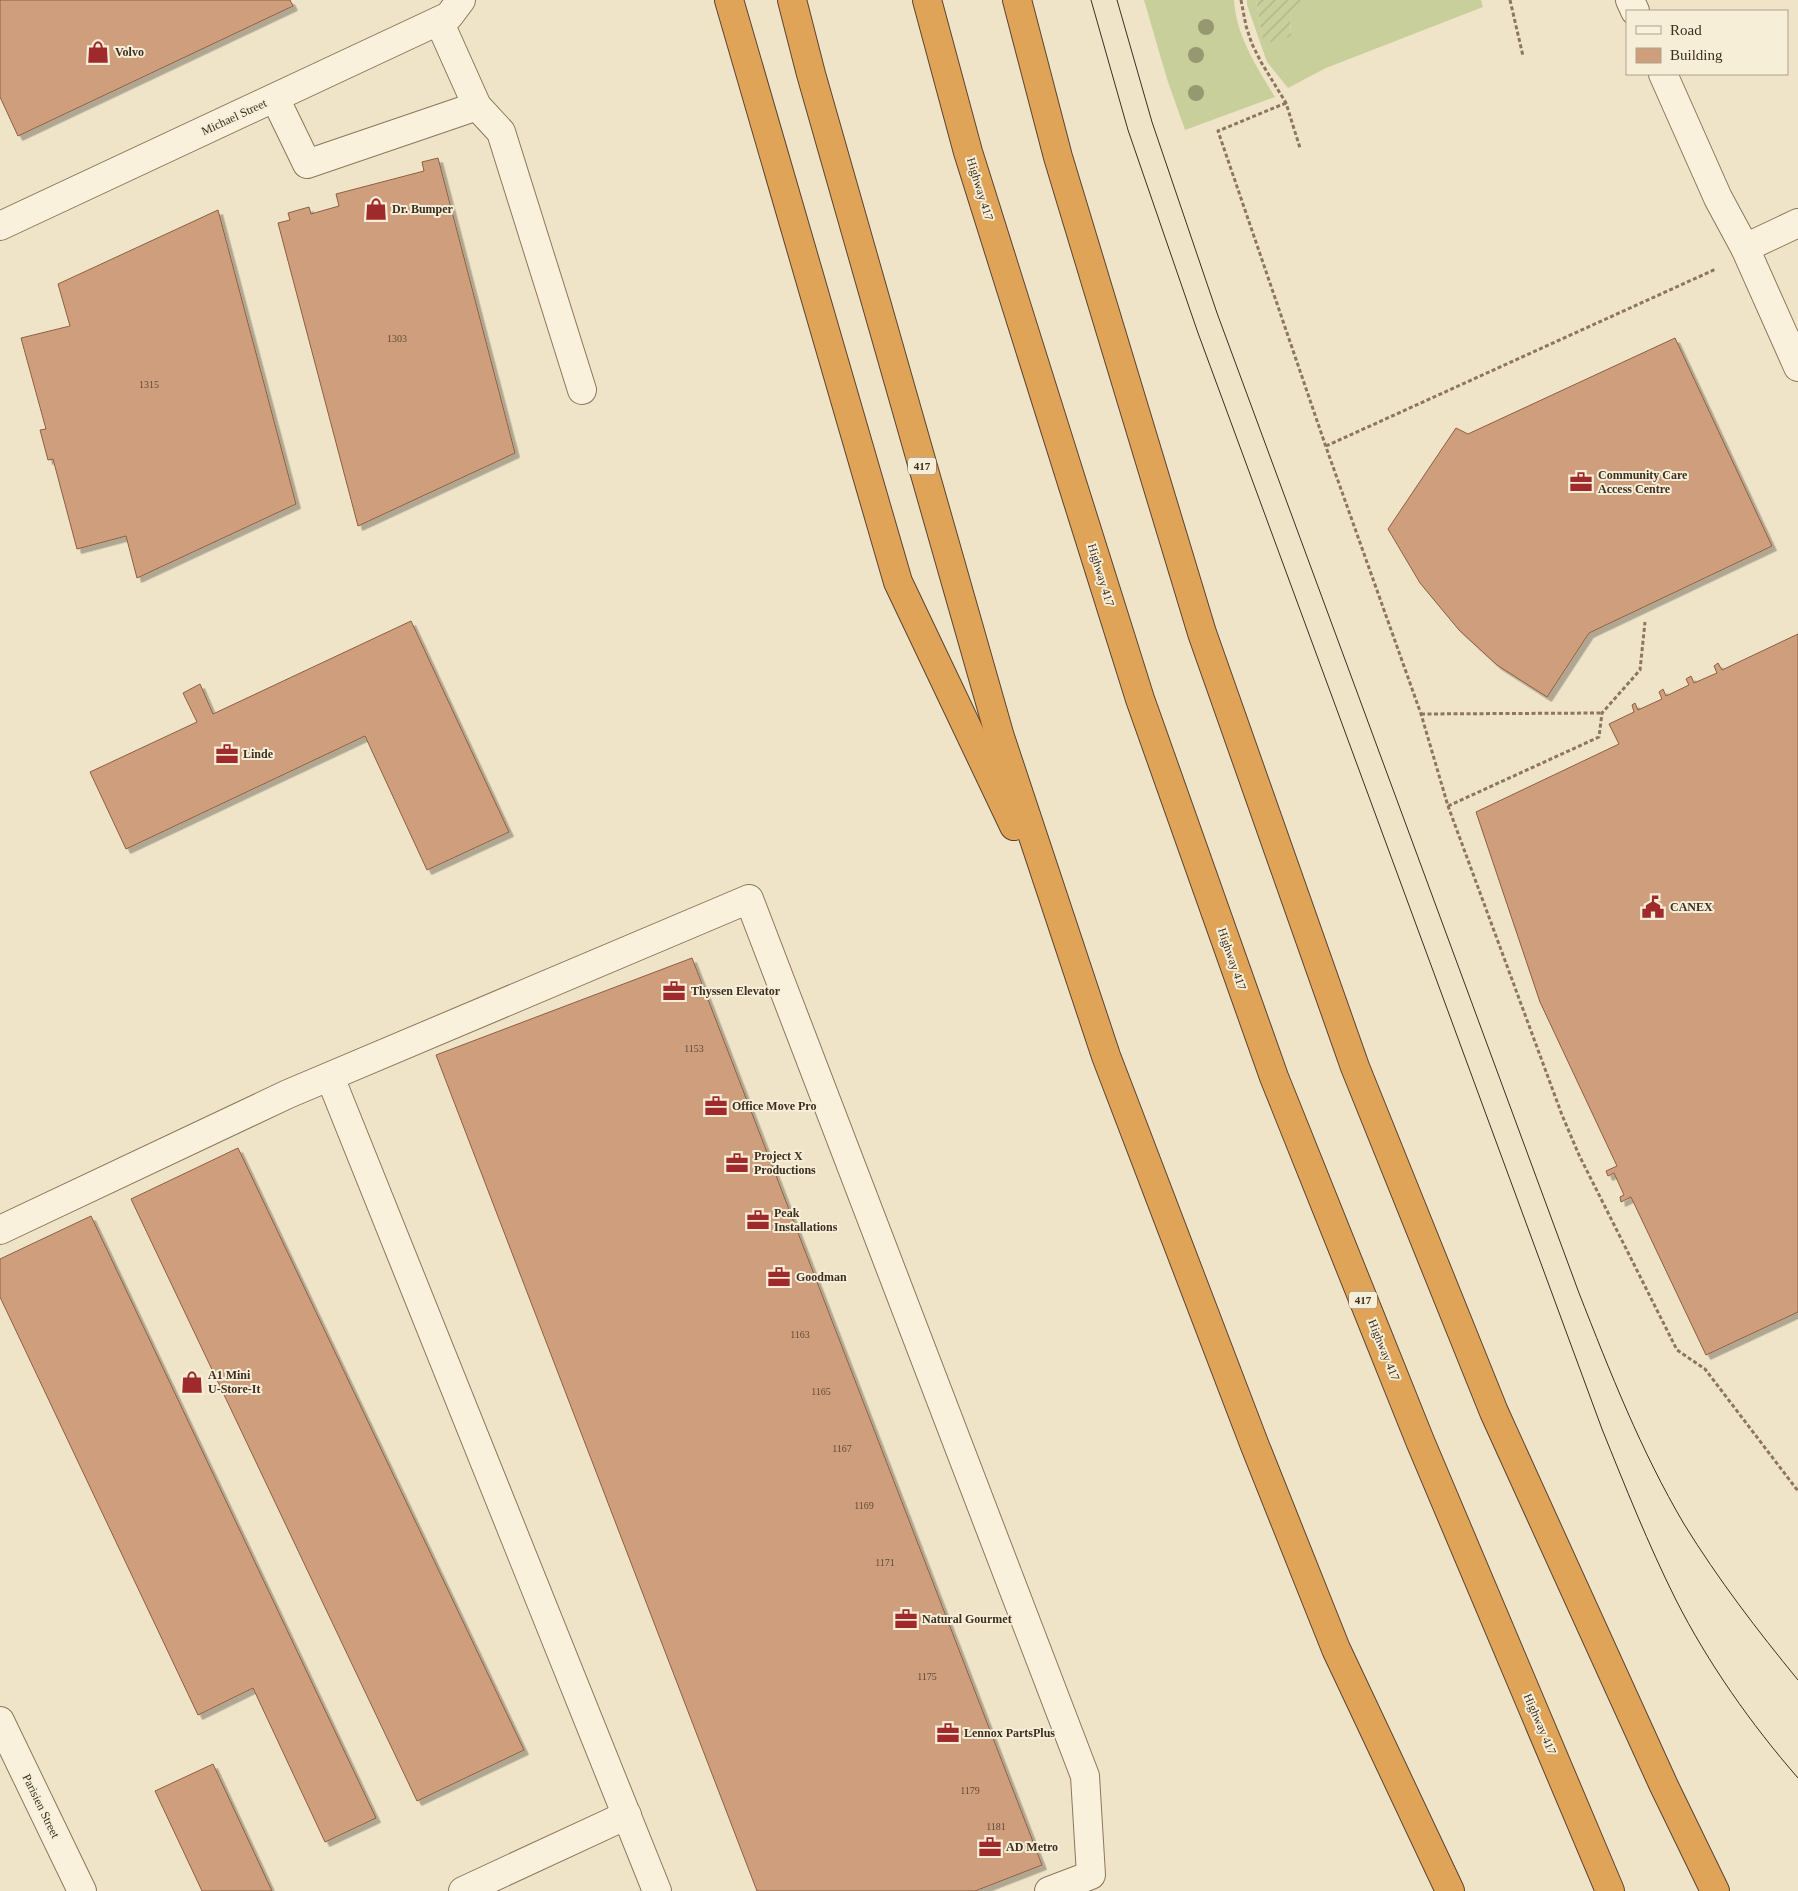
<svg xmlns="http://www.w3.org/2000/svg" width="1798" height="1891" font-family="'Times New Roman',serif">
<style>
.grass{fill:#c9cf9b}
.garden{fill:url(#garden-furrows)}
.building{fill:#cf9f7d;stroke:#8d5f41;filter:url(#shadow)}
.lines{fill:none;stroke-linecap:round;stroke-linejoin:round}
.minor-casing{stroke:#8d765c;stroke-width:30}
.highway-casing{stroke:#5b4430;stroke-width:30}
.path{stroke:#8d765c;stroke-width:3;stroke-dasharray:4 2.5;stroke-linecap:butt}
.minor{stroke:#faf1dc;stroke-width:28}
.highway{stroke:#e0a458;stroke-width:28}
.tram{stroke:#3d2e20;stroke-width:1}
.tree{fill:#96986f}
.labels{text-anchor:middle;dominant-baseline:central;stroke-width:4;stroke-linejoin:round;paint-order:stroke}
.number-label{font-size:10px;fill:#624a37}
.shield{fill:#f7eed8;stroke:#756857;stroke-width:1}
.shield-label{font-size:11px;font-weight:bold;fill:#3d2e20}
.poi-label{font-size:12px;font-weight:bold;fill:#3d2e20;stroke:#f7eed8;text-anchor:start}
.street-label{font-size:12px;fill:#3d2e20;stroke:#f7eed8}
</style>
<defs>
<pattern id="garden-furrows" width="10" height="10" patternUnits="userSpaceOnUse" patternTransform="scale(1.25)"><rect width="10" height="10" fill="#c9cf9b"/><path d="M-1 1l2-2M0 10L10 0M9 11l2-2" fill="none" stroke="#aeb285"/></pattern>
<filter id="shadow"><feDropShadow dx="4.5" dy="4.5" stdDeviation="0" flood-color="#0004"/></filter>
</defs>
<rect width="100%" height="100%" fill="#f0e4c8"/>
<g class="grass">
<path d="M1144 0H1234C1236 36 1257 67 1275 97L1185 130 1167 79Z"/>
<polygon points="1247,0 1256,0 1262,37 1291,36 1290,13 1301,0 1481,0 1483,7 1326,68 1288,88 1267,62 1247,5"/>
</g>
<polygon class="garden" points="1256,0 1301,0 1290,13 1291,36 1273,43 1262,37"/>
<g class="building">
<polygon points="0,0 290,0 293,6 18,136 0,97"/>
<polygon points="438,158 515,453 358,526 278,223 290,220 288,213 309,207 311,214 339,206 336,194 424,171 422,162"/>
<polygon points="218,210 296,504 137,578 126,536 77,549 53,459 48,460 40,430 46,429 21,338 70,326 58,284"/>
<polygon points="1675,338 1772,546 1589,633 1547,697 1497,665 1459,630 1420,583 1388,529 1456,428 1468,434"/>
<polygon points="411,621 509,832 427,870 365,736 126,849 90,772 197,722 183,693 200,684 213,714"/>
<polygon points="1798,634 1798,1312 1706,1355 1631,1197 1621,1202 1620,1197 1624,1195 1614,1173 1608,1176 1606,1171 1617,1166 1540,1002 1476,812 1619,744 1609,724 1634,712 1632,705 1635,703 1638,710 1662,699 1659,692 1663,689 1666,696 1689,685 1686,679 1691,676 1694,683 1717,673 1714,666 1718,663 1722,670"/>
<polygon points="692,958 1042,1865 975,1891 757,1891 436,1055"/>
<polygon points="238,1148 524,1750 417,1801 131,1199"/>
<polygon points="91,1216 376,1818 325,1842 253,1688 198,1715 0,1297 0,1259"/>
<polygon points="213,1764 272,1891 202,1891 155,1791"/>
</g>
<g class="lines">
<defs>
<g id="minor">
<polyline points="1630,0 1635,11"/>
<polyline points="439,21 477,106 501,132 582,390"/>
<polyline points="1663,74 1718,198 1745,248 1798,367"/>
<polyline points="275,98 307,164 477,106"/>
<polyline points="0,226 449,16 461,0"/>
<polyline points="1745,248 1798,223"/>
<polyline points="330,1077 657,1891"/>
<polyline points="0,1230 288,1094 749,899 1085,1776 1091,1875 1049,1891"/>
<polyline points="0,1721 82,1891"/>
<polyline points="463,1891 627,1815"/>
</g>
<g id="highway">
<polyline points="729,0 898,582 1014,826"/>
<polyline points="792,0 811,74 1000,737 1106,1056 1255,1446 1336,1649 1450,1891"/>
<polyline points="927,0 968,152 1140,699 1274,1077 1420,1441 1610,1891"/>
<polyline points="1017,0 1058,157 1202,633 1355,1067 1494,1412 1664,1786 1715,1891"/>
</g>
</defs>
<use href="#minor" class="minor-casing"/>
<use href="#highway" class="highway-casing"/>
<g class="path">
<polyline points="1241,0 1246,26 1252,44 1261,62 1286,103 1300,148"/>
<polyline points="1510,0 1523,56"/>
<polyline points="1286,103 1218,131 1326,447 1421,714 1448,806 1562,1115 1579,1155 1677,1350 1705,1369 1798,1491"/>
<polyline points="1326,446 1716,269"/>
<polyline points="1421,714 1602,713"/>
<polyline points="1448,806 1599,737 1602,713 1640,670 1645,622"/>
</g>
<use href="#minor" class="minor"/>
<use href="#highway" class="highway"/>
<g class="tram">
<path d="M1091 0 1128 130 1198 333 1602 1429C1625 1486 1648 1544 1676 1600 1708 1663 1751 1724 1798 1778"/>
<path d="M1117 0 1152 122 1217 313 1579 1293C1610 1372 1641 1451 1684 1524 1718 1579 1757 1630 1798 1680"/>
</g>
</g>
<g class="tree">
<circle cx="1206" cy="27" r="8"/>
<circle cx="1196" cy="55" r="8"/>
<circle cx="1196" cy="93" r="8"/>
</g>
<defs>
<symbol id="shop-bare" viewBox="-9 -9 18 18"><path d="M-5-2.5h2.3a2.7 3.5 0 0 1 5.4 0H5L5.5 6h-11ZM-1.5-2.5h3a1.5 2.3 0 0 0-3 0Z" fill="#9e2a2b" stroke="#f7eed8" stroke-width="2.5" paint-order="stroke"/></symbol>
<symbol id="office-bare" viewBox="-9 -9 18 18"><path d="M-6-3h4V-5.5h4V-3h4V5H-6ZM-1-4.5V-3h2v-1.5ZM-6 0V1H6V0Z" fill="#9e2a2b" stroke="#f7eed8" stroke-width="2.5" paint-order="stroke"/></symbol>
<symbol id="civic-bare" viewBox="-9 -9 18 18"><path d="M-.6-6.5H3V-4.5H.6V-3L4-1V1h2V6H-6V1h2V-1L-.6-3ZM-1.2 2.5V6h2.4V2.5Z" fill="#9e2a2b" stroke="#f7eed8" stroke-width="2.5" paint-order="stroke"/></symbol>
</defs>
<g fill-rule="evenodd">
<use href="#shop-bare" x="82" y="36" width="32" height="32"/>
<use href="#shop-bare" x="360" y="193" width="32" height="32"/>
<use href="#office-bare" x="1565" y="466" width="32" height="32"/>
<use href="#office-bare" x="211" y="738" width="32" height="32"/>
<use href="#civic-bare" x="1637" y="891" width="32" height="32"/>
<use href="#office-bare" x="658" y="975" width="32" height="32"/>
<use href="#office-bare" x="700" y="1090" width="32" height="32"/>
<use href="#office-bare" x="721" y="1147" width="32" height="32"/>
<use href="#office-bare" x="742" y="1204" width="32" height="32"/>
<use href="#office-bare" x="763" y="1261" width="32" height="32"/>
<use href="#shop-bare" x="176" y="1366" width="32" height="32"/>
<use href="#office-bare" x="890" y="1603" width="32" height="32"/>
<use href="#office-bare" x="932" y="1717" width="32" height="32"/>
<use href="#office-bare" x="974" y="1831" width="32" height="32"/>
</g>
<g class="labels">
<g class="number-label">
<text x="397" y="338">1303</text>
<text x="149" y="384">1315</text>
<text x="694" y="1048">1153</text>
<text x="800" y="1334">1163</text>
<text x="821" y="1391">1165</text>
<text x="842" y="1448">1167</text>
<text x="864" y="1505">1169</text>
<text x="885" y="1562">1171</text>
<text x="927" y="1676">1175</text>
<text x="970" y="1790">1179</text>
<text x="996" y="1826">1181</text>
</g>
<g class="shield">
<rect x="908" y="457.5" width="28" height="17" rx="4"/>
<rect x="1349" y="1291.5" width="28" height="17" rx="4"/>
</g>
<g class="shield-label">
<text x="922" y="466">417</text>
<text x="1363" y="1300">417</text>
</g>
<g class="poi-label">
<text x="115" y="52">Volvo</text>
<text x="392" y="209">Dr. Bumper</text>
<text x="1598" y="475">Community Care<tspan x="1598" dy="14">Access Centre</tspan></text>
<text x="243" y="754">Linde</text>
<text x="1670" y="907">CANEX</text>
<text x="691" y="991">Thyssen Elevator</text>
<text x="732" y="1106">Office Move Pro</text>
<text x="754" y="1156">Project X<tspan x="754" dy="14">Productions</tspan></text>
<text x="774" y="1213">Peak<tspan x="774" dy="14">Installations</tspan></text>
<text x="796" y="1277">Goodman</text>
<text x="208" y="1375">A1 Mini<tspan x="208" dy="14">U-Store-It</tspan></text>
<text x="922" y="1619">Natural Gourmet</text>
<text x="964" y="1733">Lennox PartsPlus</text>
<text x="1006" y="1847">AD Metro</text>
</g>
<g class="street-label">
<text transform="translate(234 117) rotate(-25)">Michael Street</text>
<text transform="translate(980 189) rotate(73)">Highway 417</text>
<text transform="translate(1101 575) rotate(73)">Highway 417</text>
<text transform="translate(1232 959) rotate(71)">Highway 417</text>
<text transform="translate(1384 1350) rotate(68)">Highway 417</text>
<text transform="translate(1540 1724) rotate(67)">Highway 417</text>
<text transform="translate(41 1806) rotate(64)">Parisien Street</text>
</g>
</g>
<rect x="1626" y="10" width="162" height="65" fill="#f7eed8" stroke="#ada18e"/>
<rect x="1636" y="26" width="25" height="8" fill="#faf1dc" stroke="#ada18e"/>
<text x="1670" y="35" font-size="15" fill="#3d2e20">Road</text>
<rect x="1636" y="48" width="25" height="15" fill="#cf9f7d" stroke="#ada18e"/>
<text x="1670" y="60" font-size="15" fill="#3d2e20">Building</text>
</svg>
